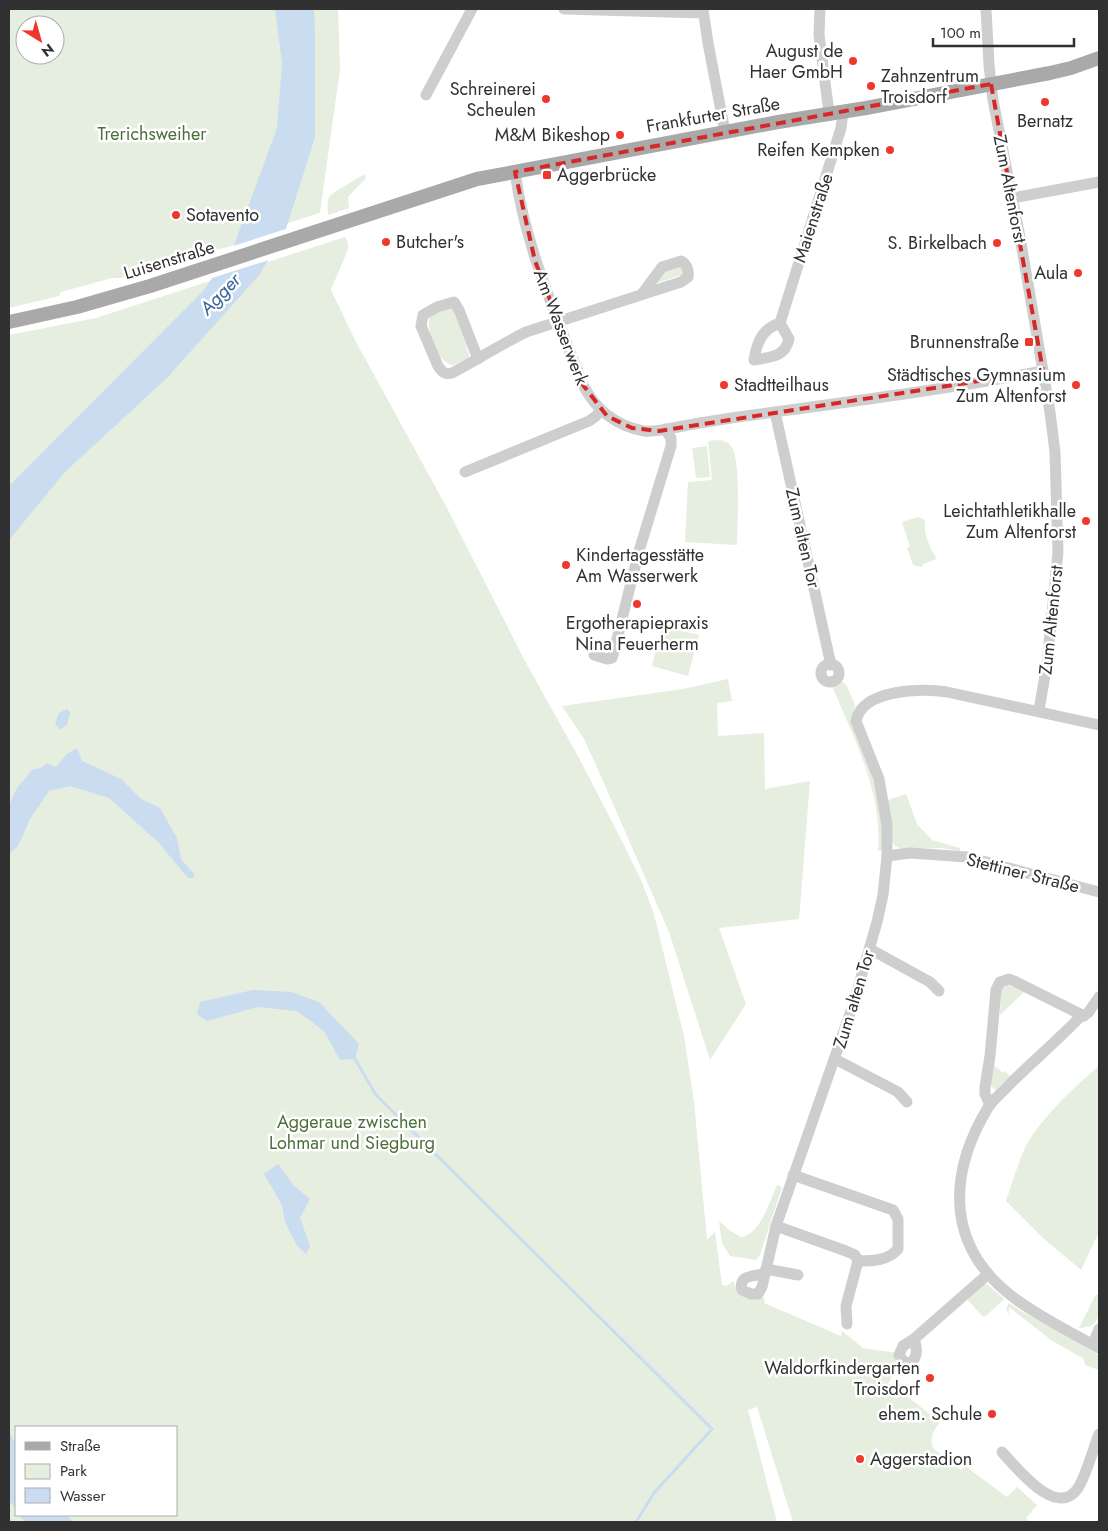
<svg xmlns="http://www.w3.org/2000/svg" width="1108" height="1531" font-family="Jost,sans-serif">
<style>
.green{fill:#e5eedf;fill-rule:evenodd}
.water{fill:#cadcef}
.pier{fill:#fff}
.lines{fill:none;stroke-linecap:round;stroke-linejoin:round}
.stream{stroke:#cadcef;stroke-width:3}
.minor{stroke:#cecece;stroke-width:11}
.major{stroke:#a9a9a9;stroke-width:14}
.marked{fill:none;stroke:#d62828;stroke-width:4;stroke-dasharray:10 6;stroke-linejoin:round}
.poi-dot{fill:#ef382c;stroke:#fff;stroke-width:2}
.labels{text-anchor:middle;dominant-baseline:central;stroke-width:5;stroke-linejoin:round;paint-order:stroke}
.poi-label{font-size:18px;fill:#313131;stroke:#fff;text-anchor:end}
.street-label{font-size:18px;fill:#313131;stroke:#fff}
.park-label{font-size:18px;fill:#4c703b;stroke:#fff}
.water-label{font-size:19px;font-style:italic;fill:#396799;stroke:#fff}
</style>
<rect width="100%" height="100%" fill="#fff"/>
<g class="green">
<path d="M9 9H338L340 69 320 213 237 239 234 245 120 278H112L61 292 59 296 9 308ZM25 25H55V55H25Z"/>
<path d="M364 174 366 178 348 197 349 208 328 215C328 209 326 201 330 196 332 192 358 179 364 174Z"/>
<path d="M345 237C346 240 348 242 348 245 349 251 334 281 331 290L355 340 448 510 525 661 579 758 623 843 641 880 654 914 684 1036 694 1102 707 1240 715 1232 722 1285 727 1286 733 1281 740 1295 765 1298 764 1303 841 1336 842 1331 863 1348 897 1353 899 1361 888 1384 894 1386 940 1422C934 1430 928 1439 934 1449L961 1470 965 1466 1007 1497 1017 1487 1037 1505 1026 1518 1030 1522H793L757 1407 748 1410 777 1522H9V335L96 318ZM16 1427H176V1515H16Z"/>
<polygon points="677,265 682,268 684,274 683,277 681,275 657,283 657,286 655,286 664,269"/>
<path d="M452 308 462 332 469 355 468 358 453 365C438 364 425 329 430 316L435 313Z"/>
<path d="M708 441C715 440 725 439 730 445 742 456 737 527 737 545L685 542 688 482 712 480Z"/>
<polygon points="707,446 710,477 696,478 692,448"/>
<path d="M918 517 925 520C923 532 930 549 937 559L923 564 922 567 913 565 907 548 910 547 902 522Z"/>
<polygon points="662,626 699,635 688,676 652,666"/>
<polygon points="728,679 732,701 717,703 718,736 764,733 765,789 810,781 799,919 719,928 746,1004 710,1060 669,932 596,765 584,739 562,706 683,689"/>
<path d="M839 682H843L847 686 855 705 852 718 875 785 882 823 883 850 878 851C883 793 854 738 832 686Z"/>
<polygon points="906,794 917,824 932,840 960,848 960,851 941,848 901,849 895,846 892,840 888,800"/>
<polygon points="1005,984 1024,992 1000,1015 1001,990"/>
<polygon points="994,1065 1003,1073 1005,1071 1011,1077 996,1090 990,1086"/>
<path d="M1099 1066V1232L1081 1270 1043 1238 1006 1201C1012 1184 1017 1166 1024 1150 1036 1123 1076 1085 1099 1066Z"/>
<path d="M777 1185 782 1187 760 1255 756 1260 730 1256 722 1243 719 1221 729 1230 741 1237C760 1235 770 1201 777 1185Z"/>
<polygon points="987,1284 1004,1299 986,1316 983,1317 967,1299 982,1285"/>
<path d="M1096 1294 1099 1296C1099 1314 1102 1327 1079 1328Z"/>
<polygon points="1009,1303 1021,1311 1099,1355 1099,1370 1085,1365 1084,1359 1051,1340 1009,1307 1009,1315 1006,1309"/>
</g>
<g class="water">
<polygon points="275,9 314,9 315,33 315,137 286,229 260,274 167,378 65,472 9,540 9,486 204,290 234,245 277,128 282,63"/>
<polygon points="67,709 70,713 67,725 60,730 55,723 59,713"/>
<polygon points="77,748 82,761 121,779 141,799 160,808 177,838 181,859 195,875 193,878 188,878 158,842 109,798 70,786 49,791 30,819 18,846 9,854 9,806 17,788 32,770 41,768 47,763 56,767 67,754"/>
<polygon points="253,990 291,992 319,1002 359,1044 355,1059 340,1060 324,1031 297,1011 258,1007 207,1021 197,1014 200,1002"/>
<polygon points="278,1164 294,1186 310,1199 300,1218 310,1246 306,1254 297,1246 285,1222 282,1205 264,1174"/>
<polygon points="9,1432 16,1444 16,1510 9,1500"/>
<polygon points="19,1515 67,1515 73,1522 25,1522"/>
</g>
<polygon class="pier" points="289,228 272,259 209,279 230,247"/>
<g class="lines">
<polyline class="stream" points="355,1059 376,1095 712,1429 654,1493 636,1522"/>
<g class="minor">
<polyline points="564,9 703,13"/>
<polyline points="703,9 708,43 725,132"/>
<polyline points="820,9 819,35 829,113"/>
<polyline points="986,9 989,65 993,100 1020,237 1050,412 1055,452 1058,552 1047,664 1039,710"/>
<polyline points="426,95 472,9"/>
<path d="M515 172C525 246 556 315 583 385 596 410 616 426 644 431 655 432 667 429 678 427 698 423 718 420 738 417 840 403 942 390 1043 371"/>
<polyline points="1013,198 1099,182"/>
<polyline points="780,323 841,128 843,112"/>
<path d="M780 323 789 339C785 357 771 357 754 360 757 342 762 329 780 323Z"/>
<path d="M478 359 459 310 454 302 437 307 423 315 421 326 438 366C442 372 445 375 452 373 476 360 500 345 526 332L681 282 688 277C689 271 687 264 681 261L662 267 642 294"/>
<polyline points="775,412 831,665"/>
<polyline points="465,472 589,421 596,416 601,410"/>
<polyline points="594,655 607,659 612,658 613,655 639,551 671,446 671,438 665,429"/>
<circle cx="830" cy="673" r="9"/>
<polyline points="887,856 910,853 967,857 1099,892"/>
<polyline points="870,949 930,982 939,991"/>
<path d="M1099 997 1088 1013 1079 1018C1057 1041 1033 1061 1010 1084 1004 1091 995 1098 989 1106 946 1176 946 1249 1017 1300 1043 1319 1072 1333 1099 1348"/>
<polyline points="835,1059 898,1092 907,1102"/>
<polyline points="990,1105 985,1094 985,1087 990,1056 996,990 1000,982 1009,979 1014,981 1084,1016"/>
<path d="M793 1175 893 1210 898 1219V1249C888 1261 872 1261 858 1261"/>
<polyline points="776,1226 846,1251 855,1255 858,1261"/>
<polyline points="766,1269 798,1275"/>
<path d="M765 1273C755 1277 738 1274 742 1290L751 1294H758L762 1287 776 1226 853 1005 877 922 883 895 887 856V825L879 779 856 721C862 689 922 688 947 692L1099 725"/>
<polyline points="847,1324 846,1306 858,1261"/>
<path d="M914 1339C917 1348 918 1355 912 1362L905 1363 899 1355 903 1346 914 1339 988 1274"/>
<polyline points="1093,1344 1099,1329"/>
<path d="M1002 1452C1016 1467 1057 1520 1078 1488 1086 1476 1093 1449 1099 1434"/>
</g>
<polyline class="major" points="9,322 77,307 150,286 477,179 778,122 866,108 1050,73 1071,68 1099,58"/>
</g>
<path class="marked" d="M991 84 1043 371 659 431 632 428 607 416 583 385 535 261 515 172Z"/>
<g class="poi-dot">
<circle cx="853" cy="61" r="5"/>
<circle cx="871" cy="86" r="5"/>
<circle cx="546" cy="99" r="5"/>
<circle cx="1045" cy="102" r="5"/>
<circle cx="620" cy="135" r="5"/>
<circle cx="890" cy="150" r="5"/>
<rect x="542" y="170" width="10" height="10" rx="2.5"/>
<circle cx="176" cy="215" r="5"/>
<circle cx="386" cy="242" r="5"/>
<circle cx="997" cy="243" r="5"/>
<circle cx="1078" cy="273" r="5"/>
<rect x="1024" y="337" width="10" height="10" rx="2.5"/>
<circle cx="724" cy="385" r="5"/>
<circle cx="1076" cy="385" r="5"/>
<circle cx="1086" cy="521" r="5"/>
<circle cx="566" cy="565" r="5"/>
<circle cx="637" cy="604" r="5"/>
<circle cx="930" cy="1378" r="5"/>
<circle cx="992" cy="1414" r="5"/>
<circle cx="860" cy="1459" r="5"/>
</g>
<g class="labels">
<g class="poi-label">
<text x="843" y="51">August de<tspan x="843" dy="21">Haer GmbH</tspan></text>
<text x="881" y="76" text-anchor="start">Zahnzentrum<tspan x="881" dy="21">Troisdorf</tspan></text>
<text x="536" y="89">Schreinerei<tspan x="536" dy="21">Scheulen</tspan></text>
<text x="1045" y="121" text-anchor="middle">Bernatz</text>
<text x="610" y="135">M&amp;M Bikeshop</text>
<text x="880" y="150">Reifen Kempken</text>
<text x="557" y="175" text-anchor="start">Aggerbrücke</text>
<text x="186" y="215" text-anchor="start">Sotavento</text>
<text x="396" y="242" text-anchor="start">Butcher's</text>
<text x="987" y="243">S. Birkelbach</text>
<text x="1068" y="273">Aula</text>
<text x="1019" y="342">Brunnenstraße</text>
<text x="1066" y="375">Städtisches Gymnasium<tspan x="1066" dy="21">Zum Altenforst</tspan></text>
<text x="734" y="385" text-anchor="start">Stadtteilhaus</text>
<text x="1076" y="511">Leichtathletikhalle<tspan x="1076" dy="21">Zum Altenforst</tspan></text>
<text x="576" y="555" text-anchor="start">Kindertagesstätte<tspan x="576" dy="21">Am Wasserwerk</tspan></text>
<text x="637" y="623" text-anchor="middle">Ergotherapiepraxis<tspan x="637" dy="21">Nina Feuerherm</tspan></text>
<text x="920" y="1368">Waldorfkindergarten<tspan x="920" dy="21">Troisdorf</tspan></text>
<text x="982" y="1414">ehem. Schule</text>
<text x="870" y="1459" text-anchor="start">Aggerstadion</text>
</g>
<g class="street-label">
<text transform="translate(713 115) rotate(-10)">Frankfurter Straße</text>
<text transform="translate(1010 189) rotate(79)">Zum Altenforst</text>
<text transform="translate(813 218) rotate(-72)">Maienstraße</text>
<text transform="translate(169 260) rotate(-17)">Luisenstraße</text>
<text transform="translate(561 327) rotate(69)">Am Wasserwerk</text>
<text transform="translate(803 538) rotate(77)">Zum alten Tor</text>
<text transform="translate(1051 620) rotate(-84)">Zum Altenforst</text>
<text transform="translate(1023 873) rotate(14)">Stettiner Straße</text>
<text transform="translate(854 999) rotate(-73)">Zum alten Tor</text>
</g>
<g class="park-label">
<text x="152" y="134">Trerichsweiher</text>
<text x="352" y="1122">Aggeraue zwischen<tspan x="352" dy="21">Lohmar und Siegburg</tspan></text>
</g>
<g class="water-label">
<text transform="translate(220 294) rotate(-46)">Agger</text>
</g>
</g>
<rect width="1108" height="1531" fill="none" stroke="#313131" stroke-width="20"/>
<rect x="15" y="1426" width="162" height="90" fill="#ffffff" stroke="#adadad"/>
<rect x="25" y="1442" width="25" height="8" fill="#a9a9a9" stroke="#adadad"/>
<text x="60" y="1451" font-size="15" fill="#313131">Straße</text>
<rect x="25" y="1464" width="25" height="15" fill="#e5eedf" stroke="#adadad"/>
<text x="60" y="1476" font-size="15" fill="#313131">Park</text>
<rect x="25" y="1488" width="25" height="15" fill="#cadcef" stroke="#adadad"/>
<text x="60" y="1501" font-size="15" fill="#313131">Wasser</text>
<g transform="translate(40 40) rotate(143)"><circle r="24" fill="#ffffff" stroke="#adadad"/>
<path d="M0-4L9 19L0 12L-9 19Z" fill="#ef382c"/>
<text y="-8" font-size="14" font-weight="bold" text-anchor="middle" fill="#313131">N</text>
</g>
<path d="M933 38v8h141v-8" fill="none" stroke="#313131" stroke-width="2.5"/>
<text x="940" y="38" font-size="15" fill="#313131" stroke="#ffffff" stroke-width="4" paint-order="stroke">100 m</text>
</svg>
